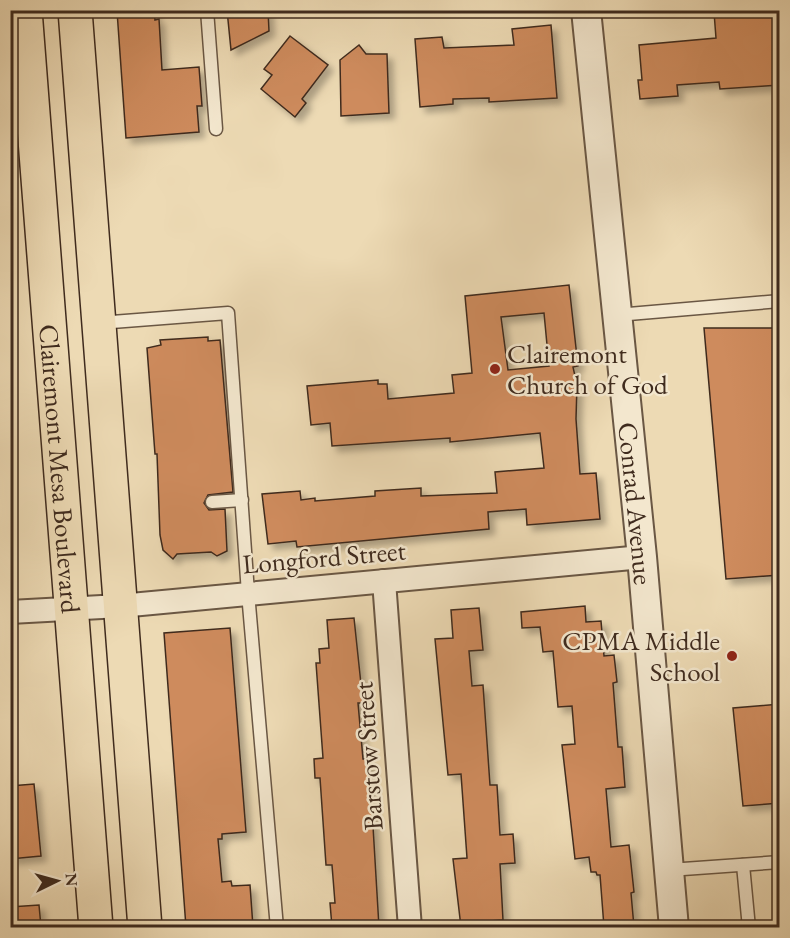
<svg xmlns="http://www.w3.org/2000/svg" width="790" height="938" font-family="'EB Garamond',serif">
<style>
.building{fill:#ce8b5d;stroke:#3f2b1e;stroke-width:1.5;fill-rule:evenodd;filter:url(#shadow)}
.lines{fill:none;stroke-linecap:round;stroke-linejoin:round}
.service-casing{stroke:#6a5744;stroke-width:15}
.minor-casing{stroke:#6a5744;stroke-width:26}
.tertiary-casing{stroke:#6a5744;stroke-width:32}
.primary-casing{stroke:#3f2b1e;stroke-width:36}
.service{stroke:#f3e7ce;stroke-width:12}
.minor{stroke:#f3e7ce;stroke-width:22}
.tertiary{stroke:#f3e7ce;stroke-width:28}
.primary{stroke:#eddab4;stroke-width:33}
.poi-dot{fill:#8f2418;stroke:#f3e7ce;stroke-width:2}
.labels{text-anchor:middle;dominant-baseline:central;stroke-width:5;stroke-linejoin:round;paint-order:stroke}
.poi-label{font-size:27px;fill:#3f2b1e;stroke:#f3e7ce;text-anchor:start}
.street-label{font-size:27px;fill:#3f2b1e;stroke:#f3e7ce}
</style>
<defs>
<filter id="shadow"><feDropShadow dx="5.5" dy="5.5" stdDeviation="3" flood-color="#0004"/></filter>
</defs>
<rect width="100%" height="100%" fill="#eddab4"/>
<filter id="stains"><feTurbulence type="fractalNoise" baseFrequency=".00333" numOctaves="4"/><feColorMatrix values="0 0 0 0 .2 0 0 0 0 .09 0 0 0 0 .02 0 0 0 .5 -.17"/></filter>
<radialGradient id="worn" r=".72"><stop offset=".6" stop-color="#630" stop-opacity="0"/><stop offset="1" stop-color="#630" stop-opacity=".3"/></radialGradient>
<g class="building">
<polygon points="154,10 155,20 159,19 162,70 199,67 202,106 197,106 199,132 126,138 117,11"/>
<polygon points="227,10 268,10 269,31 231,50"/>
<polygon points="742,10 742,13 780,10 780,85 720,89 719,82 677,85 678,96 640,99 638,80 642,80 639,45 716,38 714,12"/>
<polygon points="551,25 557,98 489,102 489,98 453,99 453,104 420,107 415,39 442,37 444,48 514,45 512,29"/>
<polygon points="290,36 328,65 302,99 306,103 295,117 261,89 272,75 264,69"/>
<polygon points="359,45 366,54 387,54 389,113 341,116 340,60"/>
<path d="M569 285 578 366 573 367 577 385 576 419 580 474 596 473 600 519 527 525 526 509 488 512 489 529 297 547 296 541 268 544 262 494 300 491 301 500 315 498V501L375 496V491L421 488V496L497 493 495 472 544 468 540 433 450 442V438L332 446 330 423 311 425 307 386 378 380V384H387L388 399 454 393 452 375 472 373 465 296ZM544 313 549 366 508 370 501 317Z"/>
<polygon points="704,328 780,328 780,575 726,579"/>
<polygon points="208,337 208,341 220,340 233,492 208,495 204,503 209,510 225,509 227,551 217,556 211,552 177,554 173,559 163,550 160,535 157,454 155,454 147,348 161,345 160,340"/>
<polygon points="585,606 586,622 601,621 604,656 614,655 617,682 613,683 618,747 622,747 625,787 606,789 611,847 629,845 634,892 631,893 634,927 604,927 600,875 597,875 596,872 591,872 589,857 575,859 562,745 575,744 572,706 558,707 553,651 543,652 540,627 522,628 521,612"/>
<polygon points="479,608 483,650 469,651 472,686 483,685 490,785 497,785 500,835 513,834 515,863 500,864 503,920 490,921 490,927 461,927 453,859 467,858 461,774 448,775 435,639 453,638 451,610"/>
<polygon points="354,618 363,703 358,703 363,759 369,759 379,927 332,927 330,903 335,903 332,865 326,865 320,778 315,778 314,759 323,758 316,663 320,663 319,649 329,648 327,620"/>
<polygon points="230,628 246,832 222,834 222,839 218,839 222,882 231,881 232,886 250,885 253,927 186,927 164,633"/>
<polygon points="780,704 780,803 743,806 733,708"/>
<polygon points="34,784 41,856 10,859 10,786"/>
<polygon points="39,905 41,927 10,927 10,907"/>
</g>
<g class="lines">
<defs>
<g id="service">
<polyline points="207,10 216,129"/>
<polyline points="617,315 780,301"/>
<polyline points="99,323 228,313 248,593 277,928"/>
<polyline points="212,502 242,500"/>
<polyline points="743,865 749,928"/>
<polyline points="669,870 780,862"/>
</g>
<g id="minor">
<polyline points="384,581 410,928"/>
<polyline points="10,612 120,606 642,557"/>
</g>
<g id="tertiary">
<path id="s1" d="M586 10 642 557 674 928"/>
</g>
<g id="primary">
<path id="s2" d="M25 10 96 928"/>
<polyline points="75,10 145,928"/>
</g>
</defs>
<use href="#service" class="service-casing"/>
<use href="#minor" class="minor-casing"/>
<use href="#tertiary" class="tertiary-casing"/>
<use href="#primary" class="primary-casing"/>
<use href="#service" class="service"/>
<use href="#minor" class="minor"/>
<use href="#tertiary" class="tertiary"/>
<use href="#primary" class="primary"/>
</g>
<g class="poi-dot">
<circle cx="495" cy="369" r="6"/>
<circle cx="732" cy="656" r="6"/>
</g>
<g class="labels">
<g class="poi-label">
<text x="507" y="353">Clairemont<tspan x="507" dy="31">Church of God</tspan></text>
<text x="720" y="640" text-anchor="end">CPMA Middle<tspan x="720" dy="31">School</tspan></text>
</g>
<g class="street-label">
<text stroke="none"><textPath href="#s2" startOffset="460">Clairemont Mesa Boulevard</textPath></text>
<text stroke="none"><textPath href="#s1" startOffset="496">Conrad Avenue</textPath></text>
<text transform="translate(324 557) rotate(-5)">Longford Street</text>
<text transform="translate(368 756) rotate(-94)">Barstow Street</text>
</g>
</g>
<rect width="790" height="938" fill="none" stroke="#eddab4" stroke-width="36"/>
<rect x="12" y="12" width="766" height="914" fill="none" stroke="#3f2b1e" stroke-width="3"/>
<rect x="18" y="18" width="754" height="902" fill="none" stroke="#3f2b1e" stroke-width="1.5"/>
<g transform="translate(57 881) rotate(85)" stroke="#f3e7ce" stroke-width="4.5" paint-order="stroke">
<path d="M0-4.5L10 22L0 15L-10 22Z" fill="#3f2b1e"/>
<text y="-9" font-size="16" font-weight="bold" text-anchor="middle" fill="#3f2b1e">N</text>
</g>
<rect width="100%" height="100%" filter="url(#stains)"/>
<rect width="100%" height="100%" fill="url(#worn)"/>
</svg>
